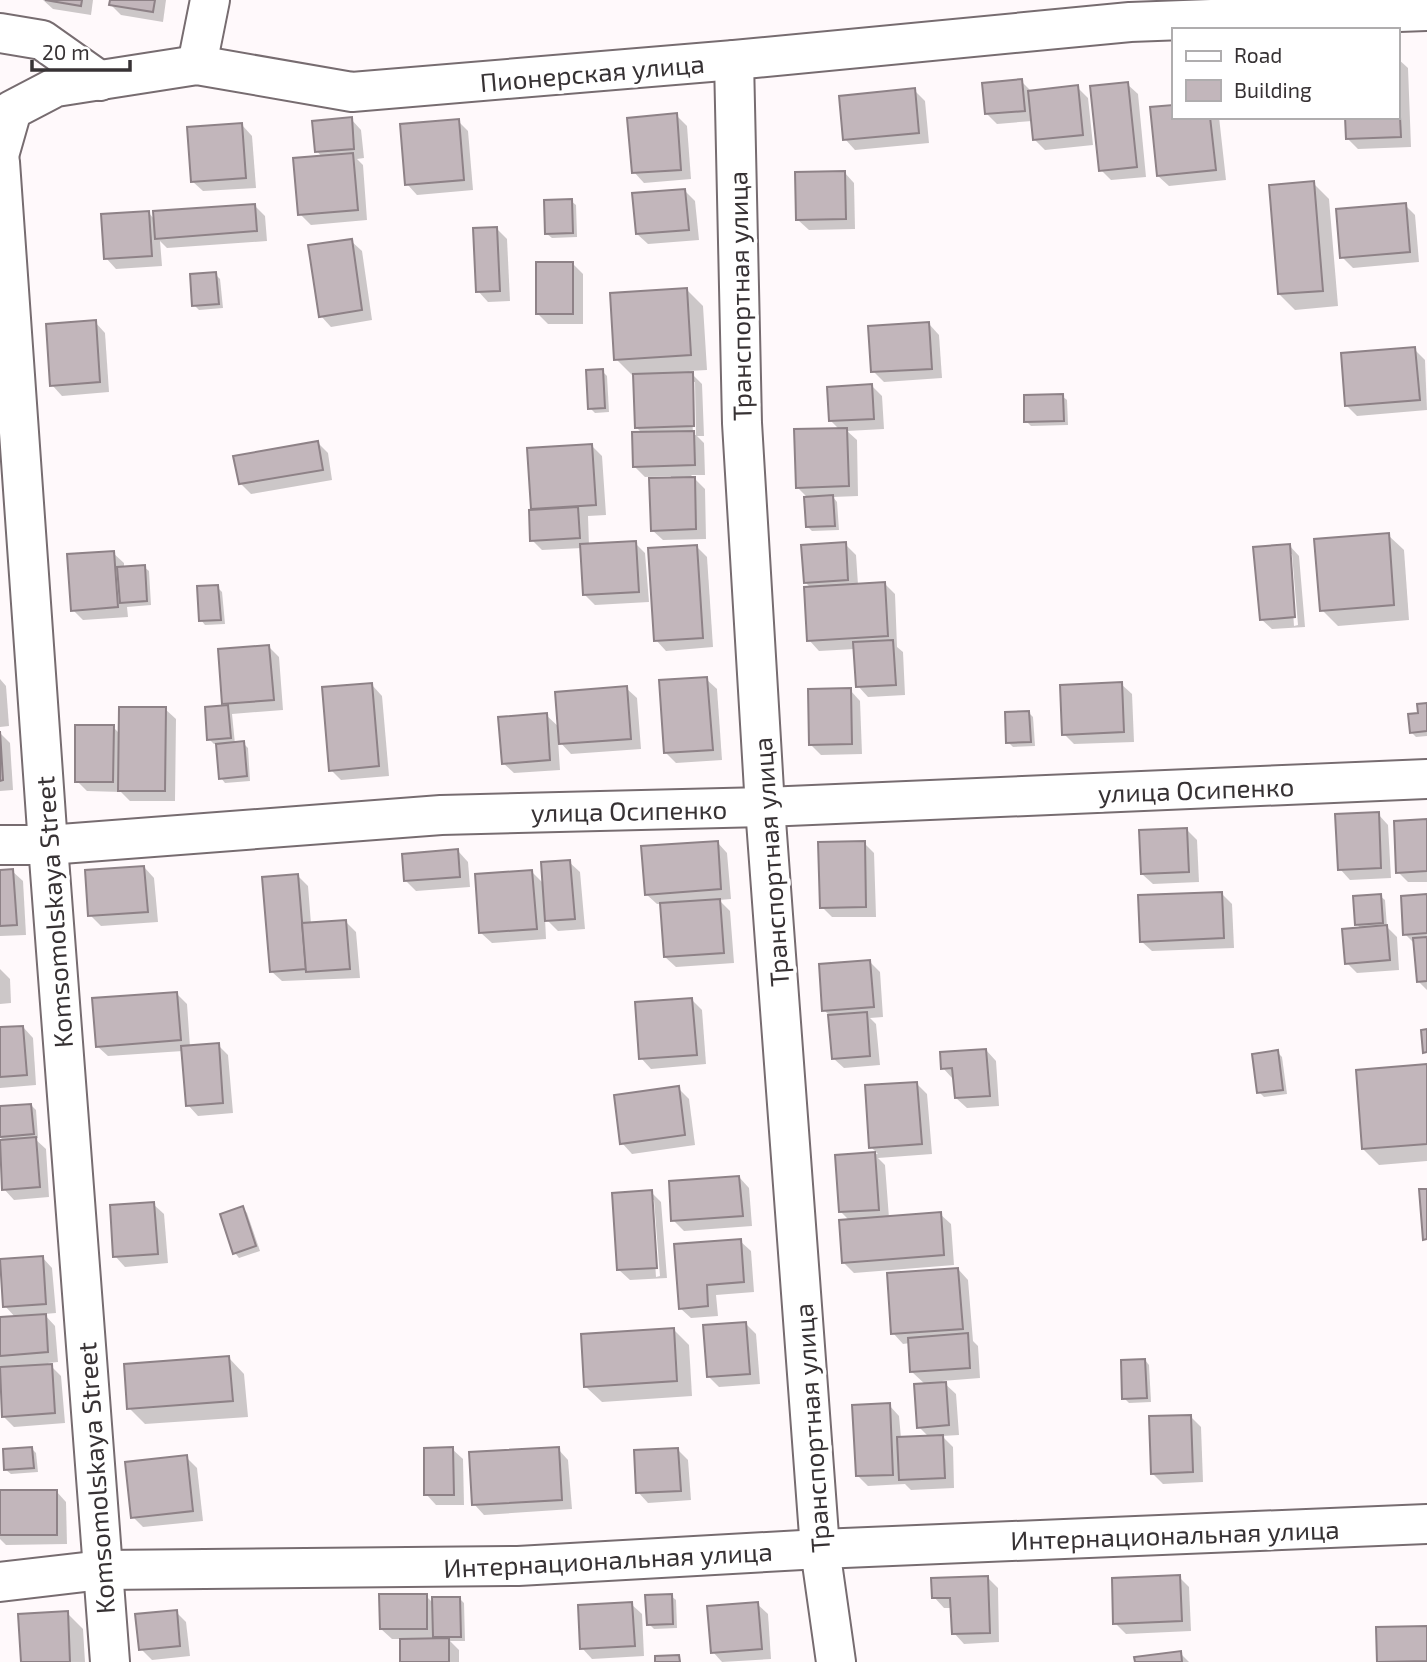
<svg xmlns="http://www.w3.org/2000/svg" width="1427" height="1662" font-family="'Exo 2',sans-serif">
<style>
.shadow{fill:#0003;fill-rule:evenodd}
.building{fill:#c2b6bb;stroke:#8e8287;stroke-width:2}
.lines{fill:none;stroke-linecap:round;stroke-linejoin:round}
.minor-casing{stroke:#776c70;stroke-width:42}
.minor{stroke:#fff;stroke-width:38}
.labels{text-anchor:middle;dominant-baseline:central;stroke-width:7;stroke-linejoin:round;paint-order:stroke}
.street-label{font-size:26px;fill:#373234;stroke:#fff}
</style>
<rect width="100%" height="100%" fill="#fff9fb"/>
<g class="shadow">
<polygon points="43,0 93,0 91,15 53,9"/>
<polygon points="111,0 166,0 163,22 121,15 111,5"/>
<polygon points="1397,58 1408,68 1411,147 1358,149 1348,139 1397,117"/>
<polygon points="1021,81 1032,92 1077,87 1088,98 1093,145 1045,150 1034,139 1032,121 997,124 987,114"/>
<polygon points="1127,84 1138,94 1146,177 1111,180 1101,170"/>
<polygon points="914,90 925,101 929,143 855,150 845,139"/>
<polygon points="1173,107 1173,117 1219,117 1226,180 1169,186 1158,176 1151,109"/>
<polygon points="676,115 687,126 691,179 644,183 634,172"/>
<polygon points="351,119 361,130 364,158 357,159 363,165 367,220 311,225 300,214 322,157 317,151"/>
<polygon points="458,121 468,131 473,190 417,195 407,184"/>
<polygon points="242,125 252,136 256,188 203,191 192,181"/>
<polygon points="844,172 854,183 855,229 809,230 798,220"/>
<polygon points="1313,183 1329,199 1338,306 1295,310 1279,294"/>
<polygon points="685,191 695,201 699,240 648,244 637,234"/>
<polygon points="571,201 576,205 577,237 552,238 547,234"/>
<polygon points="1405,205 1415,215 1419,262 1353,268 1342,257"/>
<polygon points="255,206 265,216 267,241 167,248 160,241 162,266 116,269 106,258 148,212 155,220"/>
<polygon points="497,229 507,239 510,301 488,302 478,291"/>
<polygon points="351,241 362,251 372,320 331,327 321,316"/>
<polygon points="573,264 583,274 583,324 548,324 537,313"/>
<polygon points="215,274 220,279 223,308 199,310 194,305"/>
<path d="M687 290 703 306 707 370 689 371 702 384 704 436H697L704 443 705 475H691L705 489 706 539 663 540 652 530 671 476 645 477 634 466 643 434 636 427 635 375H632L616 359ZM691 382H695L696 435H693Z"/>
<polygon points="95,322 105,333 109,392 62,396 52,385"/>
<polygon points="929,324 939,335 942,378 884,382 873,371"/>
<polygon points="1414,349 1425,360 1427,410 1357,416 1347,406"/>
<polygon points="602,371 607,376 609,412 595,413 590,408"/>
<polygon points="872,386 882,396 884,429 847,431 857,440 858,496 833,497 837,502 839,530 812,531 807,526 809,499 797,487 840,430 831,421"/>
<polygon points="1062,396 1067,400 1068,425 1031,426 1026,421"/>
<polygon points="318,443 328,453 332,480 251,494 240,483"/>
<polygon points="591,445 602,456 606,515 588,516 589,546 635,543 645,553 649,602 595,605 585,595 582,548 542,550 532,540 533,511 529,449"/>
<polygon points="1388,535 1404,550 1409,620 1338,626 1322,610"/>
<polygon points="845,544 856,555 858,585 884,583 895,594 897,647 903,652 905,695 868,697 858,686 855,649 819,651 809,640 811,588 805,582"/>
<path d="M1289 545 1299 556 1305 627 1272 629 1261 619ZM1289 554H1292L1298 625 1294 626Z"/>
<polygon points="697,547 707,557 713,647 666,651 656,640"/>
<polygon points="113,553 124,563 124,568 144,567 149,571 151,605 127,607 128,617 83,620 73,610"/>
<polygon points="217,587 222,592 225,624 205,625 201,620"/>
<polygon points="269,647 279,657 283,710 232,714 235,744 243,743 248,748 250,781 225,783 221,778 218,744 214,744 209,739 228,707 224,703"/>
<polygon points="0,679 6,686 9,726 0,727"/>
<polygon points="706,679 717,689 722,760 676,763 666,753"/>
<polygon points="1121,684 1132,694 1134,742 1074,744 1064,734"/>
<polygon points="372,685 382,696 389,776 341,780 331,770"/>
<polygon points="626,688 637,698 641,749 571,754 558,740 560,770 514,773 503,763 546,715 560,728"/>
<polygon points="850,690 860,701 862,754 821,755 811,745"/>
<polygon points="1427,705 1427,736 1416,737 1411,732"/>
<polygon points="165,709 176,719 175,801 130,801 121,792 87,791 77,781 113,727 120,734"/>
<polygon points="1029,713 1033,717 1035,746 1013,747 1008,742"/>
<polygon points="0,733 10,743 13,790 0,791"/>
<polygon points="1378,814 1388,825 1391,878 1350,880 1340,869"/>
<polygon points="1427,821 1427,882 1408,882 1398,872"/>
<polygon points="1186,829 1197,840 1199,882 1153,884 1142,874"/>
<polygon points="717,842 727,853 731,899 719,900 730,911 734,963 676,967 665,957 662,904 657,904 646,894"/>
<polygon points="864,843 874,853 876,917 832,917 822,907"/>
<polygon points="458,851 468,862 470,887 416,891 406,881"/>
<polygon points="569,862 580,872 585,929 558,931 545,918 546,939 492,943 481,933 531,871 544,884"/>
<polygon points="144,867 154,878 158,922 101,926 90,915"/>
<polygon points="12,871 23,881 26,935 0,936 0,872"/>
<polygon points="298,876 308,886 311,924 346,922 356,932 360,978 282,981 271,971"/>
<polygon points="1221,893 1232,904 1234,948 1152,951 1141,941"/>
<polygon points="1380,896 1385,900 1387,927 1397,937 1399,970 1357,973 1347,963 1361,929 1357,924"/>
<polygon points="1427,896 1427,990 1418,981 1415,944 1405,934"/>
<polygon points="870,962 880,972 883,1017 870,1018 876,1024 880,1065 844,1068 833,1058 830,1016 824,1010"/>
<polygon points="0,969 10,979 11,1003 0,1004"/>
<polygon points="176,993 187,1004 190,1047 218,1045 228,1055 233,1113 198,1116 188,1105 183,1051 108,1056 97,1046"/>
<polygon points="692,1000 702,1010 706,1064 651,1069 641,1058"/>
<polygon points="23,1027 33,1038 36,1085 0,1088 0,1029"/>
<polygon points="986,1050 996,1061 999,1106 967,1108 956,1098 953,1079 943,1068"/>
<polygon points="1277,1052 1282,1057 1287,1094 1264,1097 1259,1092"/>
<polygon points="1427,1066 1427,1161 1379,1165 1363,1149"/>
<polygon points="917,1084 927,1094 932,1154 878,1158 885,1165 889,1218 940,1214 951,1224 954,1265 854,1273 843,1262 850,1221 841,1212 837,1157 878,1154 871,1147"/>
<polygon points="678,1088 689,1099 695,1145 632,1154 622,1143"/>
<polygon points="31,1105 36,1110 38,1138 35,1139 46,1149 49,1197 14,1200 4,1189 4,1141 0,1137 0,1108"/>
<polygon points="739,1177 749,1188 752,1226 684,1231 673,1220"/>
<path d="M651 1192 661 1202 667 1278 630 1280 619 1270ZM651 1200H654L660 1276 656 1277Z"/>
<polygon points="153,1204 164,1214 168,1263 125,1267 115,1256"/>
<polygon points="243,1208 247,1213 260,1251 239,1258 235,1253"/>
<polygon points="740,1241 751,1251 754,1292 716,1295 718,1316 691,1318 680,1308"/>
<polygon points="42,1257 52,1268 56,1313 44,1314 55,1326 58,1362 48,1363 61,1376 65,1423 14,1427 4,1417 0,1366 0,1319 16,1318 5,1306"/>
<polygon points="958,1269 968,1280 973,1341 978,1346 980,1378 942,1381 956,1394 959,1435 942,1436 953,1447 954,1488 911,1490 905,1484 868,1486 858,1476 889,1405 899,1416 901,1438 929,1437 919,1427 926,1385 912,1372 910,1343 903,1344 893,1333"/>
<polygon points="746,1324 756,1334 760,1384 719,1387 708,1376"/>
<polygon points="673,1329 689,1345 692,1396 602,1402 586,1387"/>
<polygon points="229,1358 244,1374 248,1417 145,1424 129,1408"/>
<polygon points="1145,1360 1149,1365 1151,1402 1129,1403 1124,1398"/>
<polygon points="1190,1416 1201,1427 1203,1482 1163,1484 1153,1474"/>
<polygon points="31,1448 36,1453 38,1472 11,1474 6,1470"/>
<polygon points="452,1449 463,1459 464,1505 436,1505 426,1494"/>
<polygon points="558,1449 568,1460 572,1509 484,1515 474,1504"/>
<polygon points="678,1450 688,1460 691,1500 648,1503 638,1492"/>
<polygon points="186,1457 197,1468 203,1521 143,1527 133,1517"/>
<polygon points="56,1491 66,1502 67,1544 6,1545 0,1539 0,1492"/>
<polygon points="987,1577 998,1588 999,1642 964,1644 954,1633 953,1608 944,1608 934,1597"/>
<polygon points="1179,1577 1189,1587 1191,1631 1126,1634 1115,1623"/>
<polygon points="426,1596 434,1604 459,1598 464,1603 465,1641 450,1641 459,1650 459,1662 402,1662 401,1639 392,1639 381,1629"/>
<polygon points="671,1596 676,1600 677,1628 654,1629 649,1624"/>
<polygon points="631,1604 642,1614 644,1656 592,1659 582,1648"/>
<polygon points="757,1604 768,1614 771,1659 722,1662 713,1652"/>
<polygon points="176,1612 186,1622 190,1656 152,1660 141,1649"/>
<polygon points="67,1613 83,1629 85,1662 23,1662"/>
<polygon points="1427,1627 1427,1662 1379,1662 1378,1629"/>
<polygon points="1180,1653 1189,1662 1137,1662"/>
</g>
<g class="building">
<polygon points="45,0 82,0 81,6"/>
<polygon points="110,0 155,0 153,12 109,5"/>
<polygon points="1397,56 1401,137 1346,139 1345,117 1397,117"/>
<polygon points="1022,79 1025,111 985,114 982,83"/>
<polygon points="1128,82 1137,167 1099,171 1090,86"/>
<polygon points="1078,85 1083,135 1033,140 1028,91"/>
<polygon points="915,88 919,133 843,140 839,96"/>
<polygon points="1173,105 1173,117 1210,117 1216,170 1157,176 1150,107"/>
<polygon points="677,113 681,170 632,173 627,118"/>
<polygon points="352,117 354,149 315,152 312,121"/>
<polygon points="459,119 464,180 405,185 400,124"/>
<polygon points="242,123 246,178 191,182 187,127"/>
<polygon points="353,153 358,210 298,215 293,158"/>
<polygon points="845,171 846,219 796,220 795,172"/>
<polygon points="1314,181 1323,291 1278,294 1269,185"/>
<polygon points="685,189 689,230 636,234 632,193"/>
<polygon points="572,199 573,233 545,234 544,200"/>
<polygon points="1406,203 1410,252 1340,258 1336,209"/>
<polygon points="255,204 257,231 155,239 153,211"/>
<polygon points="149,211 152,256 104,259 101,214"/>
<polygon points="497,227 500,291 476,292 473,228"/>
<polygon points="352,239 362,310 319,317 308,245"/>
<rect x="536" y="262" width="37" height="52"/>
<polygon points="216,272 219,304 192,306 190,274"/>
<polygon points="687,288 691,355 614,360 610,293"/>
<polygon points="96,320 100,382 50,386 46,324"/>
<polygon points="929,322 932,369 871,372 868,326"/>
<polygon points="1415,347 1420,400 1345,406 1341,353"/>
<polygon points="603,369 605,408 588,409 586,370"/>
<polygon points="693,372 694,426 635,428 633,374"/>
<polygon points="872,384 874,419 829,421 827,387"/>
<polygon points="1063,394 1064,421 1024,422 1024,395"/>
<polygon points="847,428 849,486 796,488 794,429"/>
<polygon points="694,431 695,465 633,467 632,432"/>
<polygon points="318,441 323,470 239,484 233,456"/>
<polygon points="592,444 596,505 531,509 527,448"/>
<polygon points="695,477 696,529 651,531 649,478"/>
<polygon points="833,495 835,526 806,527 804,497"/>
<polygon points="578,507 580,538 530,541 529,510"/>
<polygon points="1389,533 1394,605 1320,611 1314,539"/>
<polygon points="636,541 639,592 583,595 580,544"/>
<polygon points="846,542 848,580 804,583 801,545"/>
<polygon points="1290,544 1295,617 1260,620 1253,547"/>
<polygon points="697,545 703,638 654,641 648,548"/>
<polygon points="114,551 118,607 71,611 67,554"/>
<polygon points="145,565 147,601 120,603 117,567"/>
<polygon points="885,582 888,636 807,641 804,587"/>
<polygon points="218,585 221,620 199,621 197,586"/>
<polygon points="893,640 896,685 856,687 853,642"/>
<polygon points="269,645 274,700 222,704 218,649"/>
<polygon points="707,677 713,750 664,753 659,680"/>
<polygon points="1122,682 1124,732 1062,735 1060,685"/>
<polygon points="372,683 379,766 329,771 322,687"/>
<polygon points="627,686 631,739 559,744 555,692"/>
<polygon points="851,688 852,744 809,745 808,689"/>
<polygon points="1427,703 1427,731 1410,733 1408,714 1418,713 1417,704"/>
<polygon points="228,705 231,738 207,740 205,707"/>
<polygon points="119,707 166,707 165,791 118,791"/>
<polygon points="1029,711 1031,742 1006,743 1005,712"/>
<polygon points="547,713 550,760 502,764 498,717"/>
<polygon points="75,725 114,725 113,782 75,782"/>
<polygon points="0,731 3,780 0,781"/>
<polygon points="244,741 247,776 219,779 216,744"/>
<polygon points="1379,812 1381,868 1338,870 1335,814"/>
<polygon points="1427,819 1427,871 1396,873 1394,821"/>
<polygon points="1187,828 1189,872 1141,874 1139,830"/>
<polygon points="718,841 721,889 645,895 641,846"/>
<polygon points="865,841 866,907 820,908 818,842"/>
<polygon points="458,849 460,877 404,881 402,854"/>
<polygon points="570,860 575,919 545,921 541,862"/>
<polygon points="144,866 148,912 88,916 85,870"/>
<polygon points="13,869 17,925 0,926 0,870"/>
<polygon points="532,870 537,929 479,933 475,874"/>
<polygon points="298,874 306,969 270,972 262,877"/>
<polygon points="1222,892 1224,938 1140,942 1138,895"/>
<polygon points="1381,894 1383,923 1355,925 1353,896"/>
<polygon points="1427,894 1427,933 1403,935 1401,896"/>
<polygon points="720,899 724,953 664,957 660,903"/>
<polygon points="346,920 350,969 306,972 302,923"/>
<polygon points="1387,925 1390,960 1345,964 1342,929"/>
<polygon points="1427,937 1427,981 1417,982 1413,938"/>
<polygon points="870,960 874,1007 822,1011 819,964"/>
<polygon points="177,992 181,1040 96,1047 92,998"/>
<polygon points="692,998 697,1055 639,1059 635,1002"/>
<polygon points="867,1012 870,1056 832,1059 828,1015"/>
<polygon points="23,1026 27,1075 0,1077 0,1027"/>
<polygon points="1427,1029 1427,1052 1423,1053 1421,1030"/>
<polygon points="219,1043 223,1103 186,1106 181,1046"/>
<polygon points="986,1049 990,1096 955,1098 952,1068 941,1069 940,1052"/>
<polygon points="1278,1050 1283,1090 1257,1093 1252,1054"/>
<polygon points="1427,1064 1427,1144 1362,1149 1356,1070"/>
<polygon points="917,1082 922,1144 869,1148 865,1085"/>
<polygon points="679,1086 685,1135 620,1144 614,1095"/>
<polygon points="31,1104 34,1134 0,1137 0,1106"/>
<polygon points="36,1137 40,1187 2,1190 0,1140"/>
<polygon points="875,1152 879,1210 839,1212 835,1155"/>
<polygon points="739,1176 743,1216 671,1221 669,1181"/>
<polygon points="1419,1189 1427,1189 1427,1239 1423,1240"/>
<polygon points="652,1190 657,1268 617,1270 612,1193"/>
<polygon points="154,1202 158,1254 113,1257 110,1205"/>
<polygon points="243,1206 256,1246 233,1254 220,1214"/>
<polygon points="941,1212 944,1255 842,1263 839,1220"/>
<polygon points="741,1239 744,1282 707,1285 708,1306 679,1309 674,1244"/>
<polygon points="43,1256 46,1304 3,1307 0,1259"/>
<polygon points="958,1268 963,1329 891,1334 887,1273"/>
<polygon points="46,1314 48,1352 0,1356 0,1317"/>
<polygon points="746,1322 750,1374 707,1377 703,1325"/>
<polygon points="674,1328 677,1381 584,1387 581,1334"/>
<polygon points="968,1333 970,1368 910,1372 908,1338"/>
<polygon points="229,1356 233,1401 127,1409 124,1364"/>
<polygon points="1145,1359 1147,1398 1122,1399 1121,1360"/>
<polygon points="52,1364 55,1413 2,1417 0,1367"/>
<polygon points="946,1382 949,1425 917,1428 914,1384"/>
<polygon points="890,1403 893,1475 856,1476 852,1405"/>
<polygon points="1191,1415 1193,1472 1151,1474 1149,1416"/>
<polygon points="943,1435 945,1478 899,1480 897,1437"/>
<polygon points="32,1447 34,1468 4,1470 3,1449"/>
<polygon points="453,1447 454,1495 424,1495 424,1448"/>
<polygon points="559,1447 562,1500 472,1505 469,1452"/>
<polygon points="678,1448 681,1491 636,1493 634,1450"/>
<polygon points="187,1455 193,1511 131,1518 125,1462"/>
<rect x="0" y="1490" width="57" height="45"/>
<polygon points="1180,1575 1182,1621 1113,1624 1112,1578"/>
<polygon points="988,1576 990,1633 952,1634 950,1598 932,1598 931,1578"/>
<polygon points="379,1594 427,1594 427,1629 380,1629"/>
<polygon points="672,1594 673,1624 647,1625 645,1595"/>
<polygon points="432,1597 460,1597 461,1637 433,1637"/>
<polygon points="632,1602 635,1646 580,1649 578,1605"/>
<polygon points="758,1602 762,1649 711,1653 707,1606"/>
<polygon points="177,1610 180,1646 139,1650 135,1614"/>
<polygon points="68,1611 70,1662 21,1662 18,1614"/>
<polygon points="1427,1626 1427,1661 1377,1662 1376,1627"/>
<polygon points="449,1638 449,1662 400,1662 400,1639"/>
<polygon points="1181,1651 1182,1662 1135,1662 1134,1657"/>
<polygon points="679,1655 680,1662 655,1662 655,1656"/>
</g>
<g class="lines">
<defs>
<g id="minor">
<polyline points="0,33 42,40 100,81"/>
<polyline points="734,60 742,423 765,807 820,1549 836,1662"/>
<polyline points="197,65 210,0"/>
<polyline points="0,152 12,110 56,87 197,65 352,92 734,60 1130,22 1427,11"/>
<polyline points="0,162 48,845 110,1662"/>
<polyline points="0,845 48,845 441,815 765,807 1427,779"/>
<polyline points="0,1582 102,1570 518,1566 820,1549 1427,1524"/>
</g>
</defs>
<use href="#minor" class="minor-casing"/>
<use href="#minor" class="minor"/>
</g>
<g class="labels">
<g class="street-label">
<text transform="translate(592 72) rotate(-5)">Пионерская улица</text>
<text transform="translate(739 296) rotate(-91)">Транспортная улица</text>
<text transform="translate(1196 789) rotate(-2)">улица Осипенко</text>
<text transform="translate(629 810) rotate(-1)">улица Осипенко</text>
<text transform="translate(770 862) rotate(-94)">Транспортная улица</text>
<text transform="translate(53 912) rotate(-94)">Komsomolskaya Street</text>
<text transform="translate(811 1428) rotate(-94)">Транспортная улица</text>
<text transform="translate(95 1478) rotate(-94)">Komsomolskaya Street</text>
<text transform="translate(1175 1534) rotate(-2)">Интернациональная улица</text>
<text transform="translate(608 1559) rotate(-3)">Интернациональная улица</text>
</g>
</g>
<rect x="1172" y="28" width="228" height="91" fill="#ffffff" stroke="#afadae" stroke-width="2"/>
<rect x="1186" y="51" width="35" height="10" fill="#ffffff" stroke="#afadae" stroke-width="2"/>
<text x="1234" y="63" font-size="21" fill="#373234">Road</text>
<rect x="1186" y="80" width="35" height="21" fill="#c2b6bb" stroke="#afadae" stroke-width="2"/>
<text x="1234" y="98" font-size="21" fill="#373234">Building</text>
<path d="M32 60v10h98v-10" fill="none" stroke="#373234" stroke-width="3.5"/>
<text x="42" y="60" font-size="21" fill="#373234" stroke="#ffffff" stroke-width="5" paint-order="stroke">20 m</text>
</svg>
